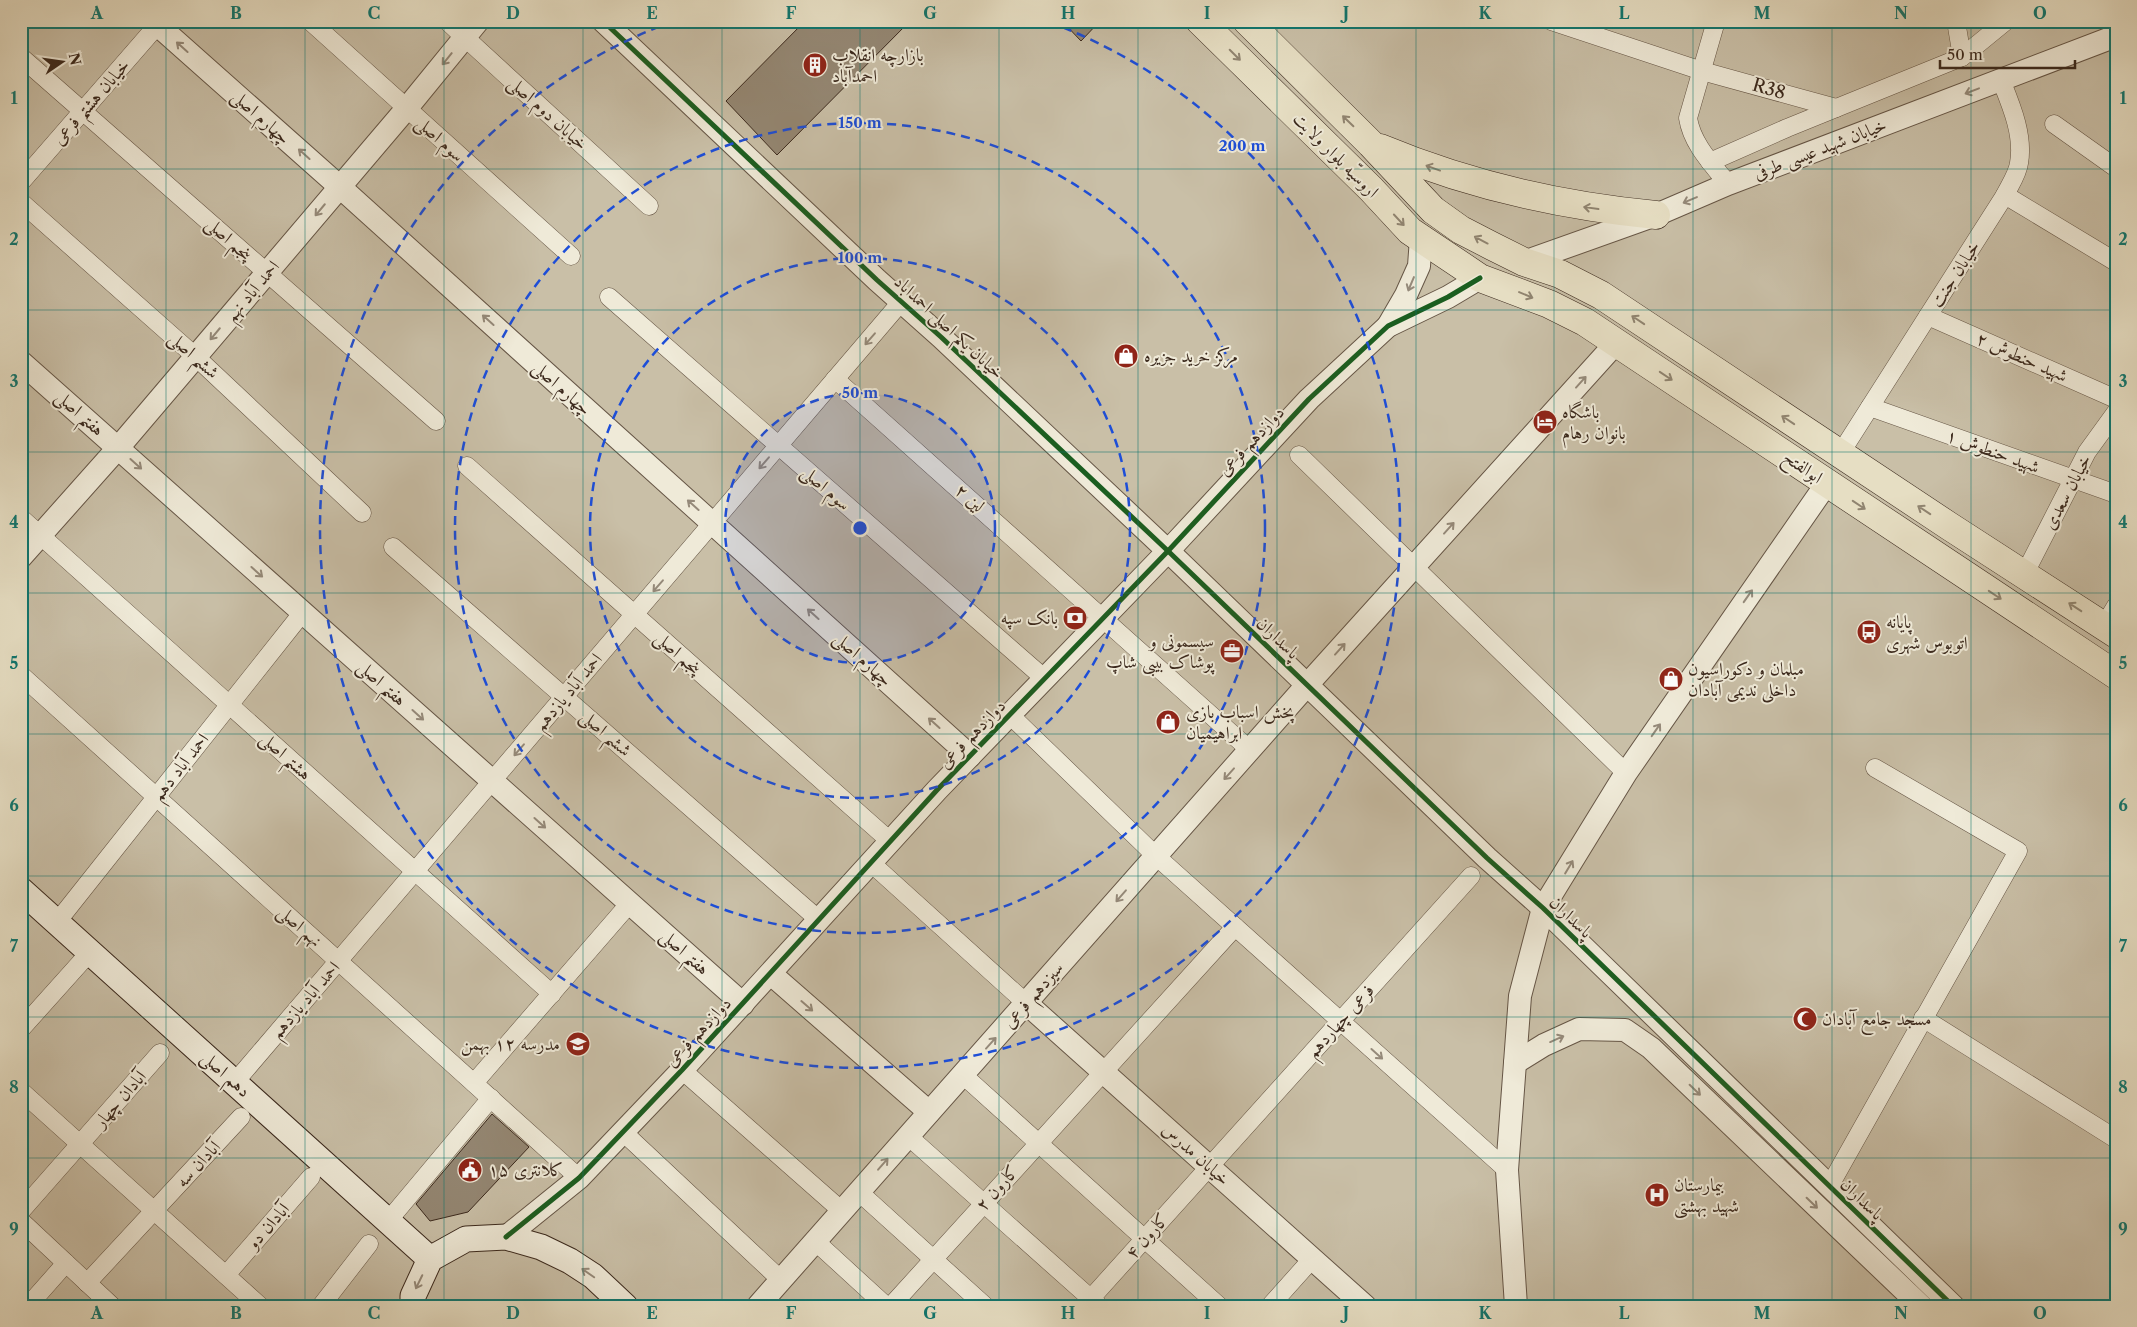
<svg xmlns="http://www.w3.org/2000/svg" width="2137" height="1327" font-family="'Libre Caslon Text',Amiri,serif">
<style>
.green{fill:#c9bfa7;stroke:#827462}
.building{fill:#948773;stroke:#3b291d}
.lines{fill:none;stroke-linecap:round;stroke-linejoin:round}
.minor-casing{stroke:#665646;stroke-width:19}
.tertiary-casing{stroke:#665646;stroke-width:24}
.secondary-casing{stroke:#3b291d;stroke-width:27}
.primary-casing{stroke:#3b291d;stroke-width:29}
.minor{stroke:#efead8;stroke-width:18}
.tertiary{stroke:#efead8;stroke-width:22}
.secondary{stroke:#efead8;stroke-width:25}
.primary{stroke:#e6dec3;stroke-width:28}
.cycleway-casing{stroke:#efead8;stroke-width:8}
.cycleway{stroke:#1b5e20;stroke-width:5}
.oneway{stroke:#958a7a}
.oneway2{stroke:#908470}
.grid{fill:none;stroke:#0f766e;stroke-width:1;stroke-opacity:0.55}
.ring{fill:none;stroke:#1d4ed8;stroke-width:2.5;stroke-dasharray:9 6}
.labels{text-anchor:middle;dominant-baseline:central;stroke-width:4;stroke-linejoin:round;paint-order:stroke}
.poi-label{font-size:18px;fill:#3b291d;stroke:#efead8;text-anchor:start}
.street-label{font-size:18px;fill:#3b291d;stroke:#efead8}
.centre{fill:#1d4ed8;stroke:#efead8;stroke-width:2.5}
.ring-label{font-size:15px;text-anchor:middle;font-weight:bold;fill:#1d4ed8;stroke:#efead8;stroke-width:4;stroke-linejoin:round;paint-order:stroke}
.neatline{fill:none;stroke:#0f766e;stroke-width:2}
.grid-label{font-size:16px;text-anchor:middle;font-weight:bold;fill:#0f766e}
</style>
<rect width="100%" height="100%" fill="#e6dec3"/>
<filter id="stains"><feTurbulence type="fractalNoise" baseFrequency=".004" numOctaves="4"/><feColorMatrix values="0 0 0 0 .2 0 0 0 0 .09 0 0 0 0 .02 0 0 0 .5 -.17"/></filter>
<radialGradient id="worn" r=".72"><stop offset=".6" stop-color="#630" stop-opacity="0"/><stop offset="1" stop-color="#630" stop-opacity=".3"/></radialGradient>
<rect class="green" x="21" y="21" width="2095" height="1285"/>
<g class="building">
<polygon points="805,21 910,21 777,155 726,101"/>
<polygon points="1062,21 1100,21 1081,41"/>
<polygon points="492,1114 529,1147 468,1212 430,1221 416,1204"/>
</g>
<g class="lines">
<defs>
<g id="minor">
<polyline points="310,21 571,256"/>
<polyline points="447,21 649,206"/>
<polyline points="1551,21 1702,71 1836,108"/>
<path d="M1716 21 1688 118C1692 144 1712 164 1728 184"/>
<polyline points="1956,21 1962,57"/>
<polyline points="21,57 436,421"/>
<polyline points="2054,124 2116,168"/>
<polyline points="1710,162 1787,128 1962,57 2006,21"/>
<polyline points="21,182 161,21"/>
<polyline points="2005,195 2116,262"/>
<polyline points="21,202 196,357 362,513"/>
<polyline points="609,297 1045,679"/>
<polyline points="1928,316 2116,399"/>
<polyline points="835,379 1250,750"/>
<polyline points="1870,407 2116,494"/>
<path d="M1840 454 2005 195C2010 185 2018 173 2019 163 2024 135 2011 105 2001 80"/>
<polyline points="1299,455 1626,773"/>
<polyline points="467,466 890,841"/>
<polyline points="21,518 552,994"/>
<polyline points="393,547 819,920"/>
<polyline points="2024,575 2087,452 2116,412"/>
<polyline points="2104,626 2116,606"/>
<polyline points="21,675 579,1178"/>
<polyline points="1010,715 1156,856 1507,1170"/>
<polyline points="870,862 1026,1003"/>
<polyline points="57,922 303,612"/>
<polyline points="1923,1018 2116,1139"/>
<polyline points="21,1029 90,952"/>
<polyline points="682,1070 842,1211"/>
<polyline points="963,1075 1219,1306"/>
<polyline points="235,1082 901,302"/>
<polyline points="474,1083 630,903"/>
<polyline points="21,1091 260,1306"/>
<polyline points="623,1132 780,1279"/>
<polyline points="908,1136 1098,1305"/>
<polyline points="1829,1187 2018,851 1875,768"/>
<polyline points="859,1192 985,1306"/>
<polyline points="21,1211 160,1053"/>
<polyline points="21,1221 112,1306"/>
<polyline points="388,1221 491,1098"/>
<polyline points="815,1241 886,1306"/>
<polyline points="226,1275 311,1177"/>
<polyline points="87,1283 241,1117"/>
<polyline points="28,1306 66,1263"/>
<polyline points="321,1306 369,1244"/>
<polyline points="891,1306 1235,927"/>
<polyline points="1084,1306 1471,876"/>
<polyline points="1270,1306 1312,1259"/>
</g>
<g id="tertiary">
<polyline points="153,21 340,187 970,756"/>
<polyline points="603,21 877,280 941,337 1168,551 1487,858 1543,908 1953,1306"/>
<polyline points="1524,262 1656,215 1728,184 2116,36"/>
<polyline points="1388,326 1406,295 1419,266 1421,238"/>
<polyline points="21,362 743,1004"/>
<polyline points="21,557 118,448 407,108 478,21"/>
<polyline points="771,974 929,1112"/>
<polyline points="1026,1003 1365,1306"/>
<polyline points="1515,1063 1544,1045 1579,1029 1625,1030 1651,1048 1921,1306"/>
<polyline points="506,1237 579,1178 682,1070 937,790 1168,551 1309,399 1388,326 1448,297 1480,278"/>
<polyline points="758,1306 1307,685 1616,343"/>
<polyline points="1516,1306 1507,1170 1520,996 1543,908 1626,773 1827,483"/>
</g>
<g id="secondary">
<polyline points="21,890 430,1259"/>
<polyline points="413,1306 413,1296 430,1259 466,1239 506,1237 541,1247 570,1261 593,1276 625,1306"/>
</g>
<g id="primary">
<polyline points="1200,21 1371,189 1410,231 1480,278 1549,304 1585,322 2116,675"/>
<polyline points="1247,21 1371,144 1433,210 1461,230 1492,246 1524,262 1560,274 1601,295 1949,526 2116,634"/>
<path d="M1380 148C1469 185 1560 206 1656 215"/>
</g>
</defs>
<use href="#minor" class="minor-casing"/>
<use href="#tertiary" class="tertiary-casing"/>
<use href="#secondary" class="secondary-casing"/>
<use href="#primary" class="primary-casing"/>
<use href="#minor" class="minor"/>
<use href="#tertiary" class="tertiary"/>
<use href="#secondary" class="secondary"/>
<use href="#primary" class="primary"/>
<defs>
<g id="cycleway">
<polyline points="603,21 877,280 941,337 1168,551 1487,858 1543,908 1953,1306"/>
<polyline points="506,1237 579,1178 682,1070 937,790 1168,551 1309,399 1388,326 1448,297 1480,278"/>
</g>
</defs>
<use href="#cycleway" class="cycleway-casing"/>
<use href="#cycleway" class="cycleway"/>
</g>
<defs><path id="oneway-shaft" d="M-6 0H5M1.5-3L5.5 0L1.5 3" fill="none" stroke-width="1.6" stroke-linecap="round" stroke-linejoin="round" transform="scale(1.25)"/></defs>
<g class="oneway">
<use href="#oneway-shaft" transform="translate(182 47) rotate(-138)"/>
<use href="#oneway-shaft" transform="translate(447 59) rotate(129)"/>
<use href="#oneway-shaft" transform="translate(1972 91) rotate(159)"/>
<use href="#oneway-shaft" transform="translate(304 154) rotate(-138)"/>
<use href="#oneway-shaft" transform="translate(1690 200) rotate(157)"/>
<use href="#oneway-shaft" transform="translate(320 210) rotate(130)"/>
<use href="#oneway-shaft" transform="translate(1411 284) rotate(113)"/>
<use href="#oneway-shaft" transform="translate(488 320) rotate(-138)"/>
<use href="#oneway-shaft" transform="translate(215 334) rotate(130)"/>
<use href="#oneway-shaft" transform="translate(870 339) rotate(131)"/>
<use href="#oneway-shaft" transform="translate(1581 382) rotate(-48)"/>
<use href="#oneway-shaft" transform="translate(764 463) rotate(131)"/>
<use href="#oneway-shaft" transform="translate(136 464) rotate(42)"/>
<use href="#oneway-shaft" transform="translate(693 505) rotate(-138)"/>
<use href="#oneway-shaft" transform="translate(1449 528) rotate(-48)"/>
<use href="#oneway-shaft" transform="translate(257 572) rotate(42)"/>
<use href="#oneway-shaft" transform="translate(658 586) rotate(131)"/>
<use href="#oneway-shaft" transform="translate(1748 596) rotate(-55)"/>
<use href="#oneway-shaft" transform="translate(813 614) rotate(-138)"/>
<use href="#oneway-shaft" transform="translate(1340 649) rotate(-48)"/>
<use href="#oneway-shaft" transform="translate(418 715) rotate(42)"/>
<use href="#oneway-shaft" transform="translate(934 723) rotate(-138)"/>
<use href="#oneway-shaft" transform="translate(1656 730) rotate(-55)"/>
<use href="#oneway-shaft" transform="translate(519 750) rotate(131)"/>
<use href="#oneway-shaft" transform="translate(1229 774) rotate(132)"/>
<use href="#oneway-shaft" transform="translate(540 823) rotate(42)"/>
<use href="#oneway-shaft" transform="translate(1569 867) rotate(-59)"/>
<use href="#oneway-shaft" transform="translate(1121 896) rotate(131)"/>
<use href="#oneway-shaft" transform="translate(807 1006) rotate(41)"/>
<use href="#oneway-shaft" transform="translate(1557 1039) rotate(-24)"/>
<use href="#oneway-shaft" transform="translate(991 1043) rotate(-48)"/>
<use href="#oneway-shaft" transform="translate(1377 1054) rotate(42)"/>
<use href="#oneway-shaft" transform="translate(1695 1090) rotate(44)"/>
<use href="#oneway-shaft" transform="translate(883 1164) rotate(-49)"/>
<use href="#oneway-shaft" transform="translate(1812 1203) rotate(44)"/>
<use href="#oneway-shaft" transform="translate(588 1273) rotate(-145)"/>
<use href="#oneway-shaft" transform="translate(419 1282) rotate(116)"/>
</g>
<g class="oneway2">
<use href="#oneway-shaft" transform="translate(1235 55) rotate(45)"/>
<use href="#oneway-shaft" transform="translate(1348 121) rotate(-136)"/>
<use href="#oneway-shaft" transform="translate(1433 168) rotate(-160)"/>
<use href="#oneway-shaft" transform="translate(1591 208) rotate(-172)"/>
<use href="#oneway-shaft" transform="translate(1399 220) rotate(47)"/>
<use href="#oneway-shaft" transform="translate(1481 240) rotate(-152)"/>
<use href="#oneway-shaft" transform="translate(1526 295) rotate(23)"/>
<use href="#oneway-shaft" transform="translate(1638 320) rotate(-146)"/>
<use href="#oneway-shaft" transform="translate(1666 376) rotate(34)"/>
<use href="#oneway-shaft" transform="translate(1788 420) rotate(-146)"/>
<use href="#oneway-shaft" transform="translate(1859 505) rotate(34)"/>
<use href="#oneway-shaft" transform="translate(1924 510) rotate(-146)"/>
<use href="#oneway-shaft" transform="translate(1995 595) rotate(34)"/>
<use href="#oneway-shaft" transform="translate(2075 607) rotate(-147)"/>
</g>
<path class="grid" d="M166 21V1306M305 21V1306M444 21V1306M583 21V1306M722 21V1306M860 21V1306M999 21V1306M1138 21V1306M1277 21V1306M1416 21V1306M1554 21V1306M1693 21V1306M1832 21V1306M1971 21V1306M21 169H2116M21 310H2116M21 452H2116M21 593H2116M21 734H2116M21 876H2116M21 1017H2116M21 1158H2116"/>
<circle cx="860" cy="528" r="135" fill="#1d4ed8" fill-opacity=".12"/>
<g class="ring">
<circle cx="860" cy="528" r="135"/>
<circle cx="860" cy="528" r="270"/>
<circle cx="860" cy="528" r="405"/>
<path d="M1049 22A540 540 0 1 1 671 22"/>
</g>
<defs>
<symbol id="building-disc" viewBox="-11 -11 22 22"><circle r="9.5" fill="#8f2418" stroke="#efead8"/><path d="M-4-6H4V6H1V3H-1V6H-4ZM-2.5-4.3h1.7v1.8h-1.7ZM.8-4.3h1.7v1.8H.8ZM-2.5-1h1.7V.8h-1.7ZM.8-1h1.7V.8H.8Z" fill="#fff"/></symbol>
<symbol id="shop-disc" viewBox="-11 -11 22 22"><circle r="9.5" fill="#8f2418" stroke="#efead8"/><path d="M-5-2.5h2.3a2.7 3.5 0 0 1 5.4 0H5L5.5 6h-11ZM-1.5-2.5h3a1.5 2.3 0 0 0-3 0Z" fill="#fff"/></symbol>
<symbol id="hotel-disc" viewBox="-11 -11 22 22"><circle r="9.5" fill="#8f2418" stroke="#efead8"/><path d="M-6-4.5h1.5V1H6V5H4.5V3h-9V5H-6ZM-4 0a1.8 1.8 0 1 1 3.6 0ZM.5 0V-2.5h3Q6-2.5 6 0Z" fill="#fff"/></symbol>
<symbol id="bank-disc" viewBox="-11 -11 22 22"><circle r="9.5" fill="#8f2418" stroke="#efead8"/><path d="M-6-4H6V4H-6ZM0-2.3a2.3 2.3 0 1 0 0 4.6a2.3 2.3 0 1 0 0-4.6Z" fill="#fff"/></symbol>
<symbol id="bus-disc" viewBox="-11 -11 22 22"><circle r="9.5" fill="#8f2418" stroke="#efead8"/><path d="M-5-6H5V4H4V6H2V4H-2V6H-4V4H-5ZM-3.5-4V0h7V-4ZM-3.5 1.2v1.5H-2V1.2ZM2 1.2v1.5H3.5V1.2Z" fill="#fff"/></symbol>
<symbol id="office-disc" viewBox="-11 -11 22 22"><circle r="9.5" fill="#8f2418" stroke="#efead8"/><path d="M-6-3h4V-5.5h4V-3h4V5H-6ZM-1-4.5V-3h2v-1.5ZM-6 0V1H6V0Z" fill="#fff"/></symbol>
<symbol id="mosque-disc" viewBox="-11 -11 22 22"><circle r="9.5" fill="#8f2418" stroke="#efead8"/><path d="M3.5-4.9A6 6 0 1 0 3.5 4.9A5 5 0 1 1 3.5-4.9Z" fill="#fff"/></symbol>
<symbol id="school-disc" viewBox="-11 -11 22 22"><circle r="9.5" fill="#8f2418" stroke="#efead8"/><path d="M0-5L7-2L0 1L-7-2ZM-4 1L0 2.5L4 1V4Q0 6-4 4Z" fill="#fff"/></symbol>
<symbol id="civic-disc" viewBox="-11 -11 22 22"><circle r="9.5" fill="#8f2418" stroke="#efead8"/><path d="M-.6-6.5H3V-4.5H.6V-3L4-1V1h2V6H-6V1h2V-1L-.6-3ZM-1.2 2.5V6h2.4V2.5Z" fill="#fff"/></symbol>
<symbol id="hospital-disc" viewBox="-11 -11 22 22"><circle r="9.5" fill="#8f2418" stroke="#efead8"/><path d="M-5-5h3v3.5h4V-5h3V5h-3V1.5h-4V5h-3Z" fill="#fff"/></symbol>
</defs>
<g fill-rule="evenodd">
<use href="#building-disc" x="801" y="51" width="28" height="28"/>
<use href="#shop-disc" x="1112" y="342" width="28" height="28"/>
<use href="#hotel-disc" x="1531" y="408" width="28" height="28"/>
<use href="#bank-disc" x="1061" y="604" width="28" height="28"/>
<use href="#bus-disc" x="1855" y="618" width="28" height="28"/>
<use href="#office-disc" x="1218" y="637" width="28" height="28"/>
<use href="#shop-disc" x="1657" y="665" width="28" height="28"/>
<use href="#shop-disc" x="1154" y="708" width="28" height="28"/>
<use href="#mosque-disc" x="1791" y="1005" width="28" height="28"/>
<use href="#school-disc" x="564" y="1030" width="28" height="28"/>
<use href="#civic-disc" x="456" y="1156" width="28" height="28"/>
<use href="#hospital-disc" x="1643" y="1181" width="28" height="28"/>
</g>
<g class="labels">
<g class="poi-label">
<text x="832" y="55">بازارچه انقلاب<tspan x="832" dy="21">احمدآباد</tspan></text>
<text x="1144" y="356">مرکز خرید جزیره</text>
<text x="1562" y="412">باشگاه<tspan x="1562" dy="21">بانوان رهام</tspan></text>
<text x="1058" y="618" text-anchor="end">بانک سپه</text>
<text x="1886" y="622">پایانه<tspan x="1886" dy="21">اتوبوس شهری</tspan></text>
<text x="1214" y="641" text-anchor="end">سیسمونی و<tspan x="1214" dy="21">پوشاک بیبی شاپ</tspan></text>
<text x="1688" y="669">مبلمان و دکوراسیون<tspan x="1688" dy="21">داخلی ندیمی آبادان</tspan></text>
<text x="1186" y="712">پخش اسباب بازی<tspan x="1186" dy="21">ابراهیمیان</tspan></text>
<text x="1822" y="1019">مسجد جامع آبادان</text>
<text x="560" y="1044" text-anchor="end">مدرسه ۱۲ بهمن</text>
<text x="488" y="1170">کلانتری ۱۵</text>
<text x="1674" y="1185">بیمارستان<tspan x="1674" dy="21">شهید بهشتی</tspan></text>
</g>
<g class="street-label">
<text transform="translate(1769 89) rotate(16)">R38</text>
<text transform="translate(91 102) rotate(-49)">خیابان هشتم فرعی</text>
<text transform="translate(548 113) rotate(42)">خیابان دوم اصلی</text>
<text transform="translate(261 117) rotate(42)">چهارم اصلی</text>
<text transform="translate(440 139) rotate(42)">سوم اصلی</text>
<text transform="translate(1820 149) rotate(-21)">خیابان شهید عیسی طرفی</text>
<text transform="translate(1336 155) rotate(45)">اروسیّه بلوار ولایت</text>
<text transform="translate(229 239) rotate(42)">پنجم اصلی</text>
<text transform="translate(1955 274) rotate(-57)">خیابان جنت</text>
<text transform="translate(252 291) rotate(-50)">احمد آباد نهم</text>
<text transform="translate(949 327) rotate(43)">خیابان یکم اصلی احمداباد</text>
<text transform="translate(194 355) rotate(42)">ششم اصلی</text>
<text transform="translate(2022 357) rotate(24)">شهید حنطوش ۲</text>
<text transform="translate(562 388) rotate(42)">چهارم اصلی</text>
<text transform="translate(80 413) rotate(42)">هفتم اصلی</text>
<text transform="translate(1251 441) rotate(-47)">دوازدهم فرعی</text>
<text transform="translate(1993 451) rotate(20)">شهید حنطوش ۱</text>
<text transform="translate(1803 467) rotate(34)">ابوالفتح</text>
<text transform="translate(826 488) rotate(41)">سوم اصلی</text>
<text transform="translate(2067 492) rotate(-62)">خیابان سعدی</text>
<text transform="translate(970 498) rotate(42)">لین ۲</text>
<text transform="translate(1278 638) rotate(44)">پاسداران</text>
<text transform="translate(678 653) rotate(42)">پنجم اصلی</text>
<text transform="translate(863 659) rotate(42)">چهارم اصلی</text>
<text transform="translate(382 683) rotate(42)">هفتم اصلی</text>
<text transform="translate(568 692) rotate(-50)">احمد آباد یازدهم</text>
<text transform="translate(606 733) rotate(41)">ششم اصلی</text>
<text transform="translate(972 734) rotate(-46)">دوازدهم فرعی</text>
<text transform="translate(286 756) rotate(42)">هشتم اصلی</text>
<text transform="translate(180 767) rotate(-52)">احمد آباد دهم</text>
<text transform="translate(1571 917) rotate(44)">پاسداران</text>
<text transform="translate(300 926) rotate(42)">نهم اصلی</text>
<text transform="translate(685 952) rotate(42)">هفتم اصلی</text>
<text transform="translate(1033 995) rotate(-49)">سیزدهم فرعی</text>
<text transform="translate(305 1000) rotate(-49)">احمد آباد یازدهم</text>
<text transform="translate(1340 1021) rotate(-48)">فرعی چهاردهم</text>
<text transform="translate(698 1032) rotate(-47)">دوازدهم فرعی</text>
<text transform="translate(226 1074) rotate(42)">دهم اصلی</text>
<text transform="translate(120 1099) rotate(-49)">آبادان چهار</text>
<text transform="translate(1196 1154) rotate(42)">خیابان مدرس</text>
<text transform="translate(198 1164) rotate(-47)">آبادان سه</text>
<text transform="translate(997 1188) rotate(-48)">کارون ۲</text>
<text transform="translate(1862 1199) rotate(44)">پاسداران</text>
<text transform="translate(268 1226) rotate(-49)">آبادان دو</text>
<text transform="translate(1147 1236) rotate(-48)">کارون ۴</text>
</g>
</g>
<circle cx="860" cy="528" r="8" class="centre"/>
<g class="ring-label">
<text x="860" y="128">150 m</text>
<text x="1242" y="151">200 m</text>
<text x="860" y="263">100 m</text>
<text x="860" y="398">50 m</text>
</g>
<rect width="2137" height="1327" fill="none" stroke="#e6dec3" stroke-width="55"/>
<g transform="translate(62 62) rotate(77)" stroke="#efead8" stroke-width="4" paint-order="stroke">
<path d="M0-4L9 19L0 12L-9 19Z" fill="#3b291d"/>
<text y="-8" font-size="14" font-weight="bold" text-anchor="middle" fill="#3b291d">N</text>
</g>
<path d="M1940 60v8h135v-8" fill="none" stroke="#3b291d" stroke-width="2.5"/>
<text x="1947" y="60" font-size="15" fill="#3b291d" stroke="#efead8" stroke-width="4" paint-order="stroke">50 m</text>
<rect x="28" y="28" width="2082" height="1272" class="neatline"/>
<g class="grid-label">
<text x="97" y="19">A</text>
<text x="236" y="19">B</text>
<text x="374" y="19">C</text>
<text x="513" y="19">D</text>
<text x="652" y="19">E</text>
<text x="791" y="19">F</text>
<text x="930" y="19">G</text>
<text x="1068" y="19">H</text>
<text x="1207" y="19">I</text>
<text x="1346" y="19">J</text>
<text x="1485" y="19">K</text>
<text x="1624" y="19">L</text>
<text x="1762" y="19">M</text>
<text x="1901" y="19">N</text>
<text x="2040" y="19">O</text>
<text x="14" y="104">1</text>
<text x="2123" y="104">1</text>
<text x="14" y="245">2</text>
<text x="2123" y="245">2</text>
<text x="14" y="387">3</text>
<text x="2123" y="387">3</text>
<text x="14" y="528">4</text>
<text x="2123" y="528">4</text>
<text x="14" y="669">5</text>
<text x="2123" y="669">5</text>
<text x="14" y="811">6</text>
<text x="2123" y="811">6</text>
<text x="14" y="952">7</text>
<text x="2123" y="952">7</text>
<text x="14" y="1093">8</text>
<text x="2123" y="1093">8</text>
<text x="14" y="1235">9</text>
<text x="2123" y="1235">9</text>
<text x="97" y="1319">A</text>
<text x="236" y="1319">B</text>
<text x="374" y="1319">C</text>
<text x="513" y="1319">D</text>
<text x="652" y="1319">E</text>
<text x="791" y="1319">F</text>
<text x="930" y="1319">G</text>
<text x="1068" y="1319">H</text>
<text x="1207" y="1319">I</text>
<text x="1346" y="1319">J</text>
<text x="1485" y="1319">K</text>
<text x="1624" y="1319">L</text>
<text x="1762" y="1319">M</text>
<text x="1901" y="1319">N</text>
<text x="2040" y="1319">O</text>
</g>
<rect width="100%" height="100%" filter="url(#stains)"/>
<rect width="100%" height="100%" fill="url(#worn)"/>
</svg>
